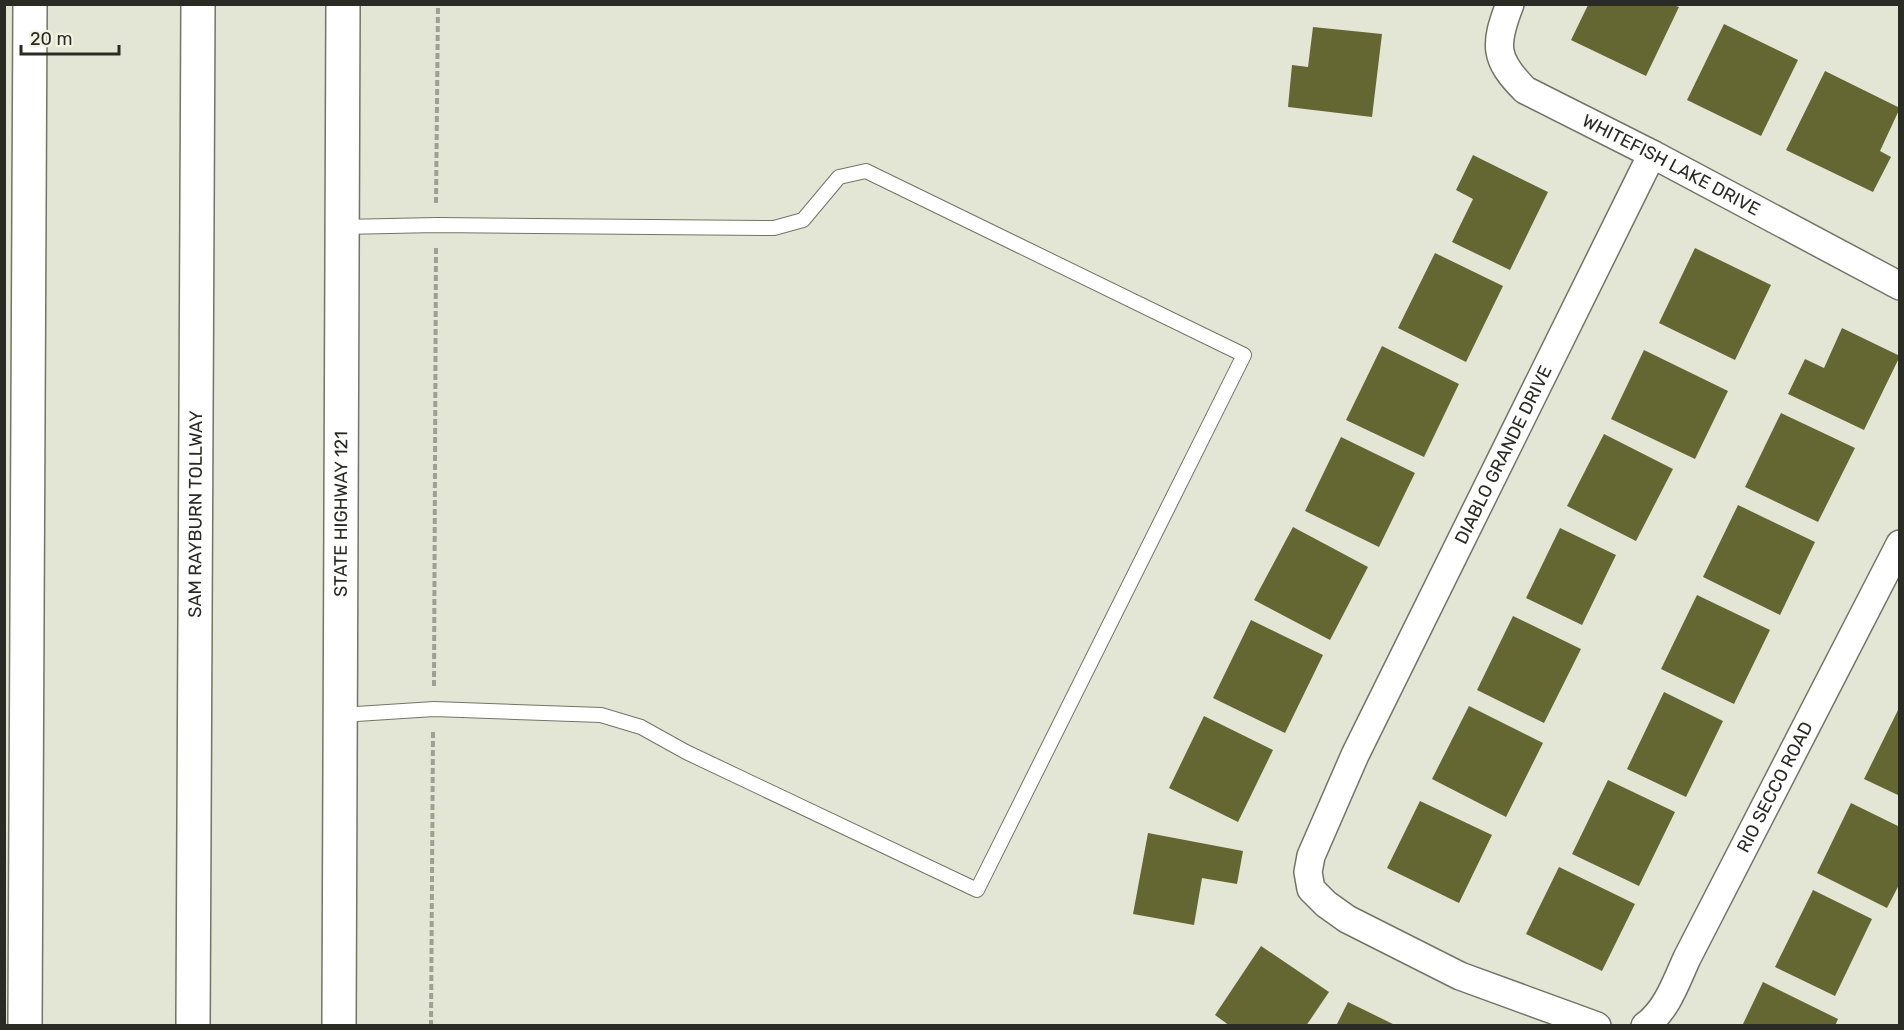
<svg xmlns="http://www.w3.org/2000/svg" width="1904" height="1030" font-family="Rubik,sans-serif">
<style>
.building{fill:#656733}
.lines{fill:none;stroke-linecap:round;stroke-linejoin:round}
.service-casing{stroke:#737465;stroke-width:16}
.minor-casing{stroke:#737465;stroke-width:30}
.secondary-casing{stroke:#737465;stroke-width:36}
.motorway-casing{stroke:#737465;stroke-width:36}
.path{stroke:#9fa093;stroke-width:4;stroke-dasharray:6 3;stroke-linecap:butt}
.service{stroke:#fff;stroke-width:14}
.minor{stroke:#fff;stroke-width:27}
.secondary{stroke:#fff;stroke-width:33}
.motorway{stroke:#fff;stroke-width:33}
.labels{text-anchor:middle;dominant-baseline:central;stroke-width:6;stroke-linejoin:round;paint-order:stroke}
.street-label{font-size:18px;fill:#2b2b25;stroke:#f2f3e2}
</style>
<rect width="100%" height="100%" fill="#e4e6d5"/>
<g class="building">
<polygon points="1588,5 1673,5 1679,7 1646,76 1571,40"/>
<polygon points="1724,24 1798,60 1761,136 1687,100"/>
<polygon points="1313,27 1382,34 1372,117 1288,107 1292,65 1308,67"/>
<polygon points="1825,71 1900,108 1880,151 1891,157 1873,192 1786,150"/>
<polygon points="1473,155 1548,192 1510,270 1452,242 1473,199 1456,190"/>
<polygon points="1695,248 1771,285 1735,360 1659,323"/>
<polygon points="1435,253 1503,286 1466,362 1398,328"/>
<polygon points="1842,328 1900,356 1864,430 1788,394 1805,359 1824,368"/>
<polygon points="1382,346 1459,384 1424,457 1346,420"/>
<polygon points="1644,350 1728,391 1695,459 1611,419"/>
<polygon points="1781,413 1855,448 1818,522 1745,487"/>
<polygon points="1604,434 1673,469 1636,541 1567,506"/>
<polygon points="1341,437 1415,473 1379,547 1305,511"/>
<polygon points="1738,505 1815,542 1780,615 1703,577"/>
<polygon points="1293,527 1368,567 1330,640 1254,600"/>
<polygon points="1560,528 1616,555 1582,625 1526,598"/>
<polygon points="1697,595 1770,630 1734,704 1661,669"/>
<polygon points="1513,616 1581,649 1544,723 1477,690"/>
<polygon points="1251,620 1323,655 1285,733 1213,698"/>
<polygon points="1664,692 1723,721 1686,797 1627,769"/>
<polygon points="1469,706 1543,743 1506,817 1432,779"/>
<polygon points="1900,706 1900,796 1864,779"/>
<polygon points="1204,716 1273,750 1238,822 1169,788"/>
<polygon points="1608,780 1675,812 1639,886 1572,854"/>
<polygon points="1420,801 1492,835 1459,903 1387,868"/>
<polygon points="1851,803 1900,827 1900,883 1887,908 1817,873"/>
<polygon points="1148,833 1243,851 1237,884 1202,878 1194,925 1133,914"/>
<polygon points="1559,867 1635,904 1602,971 1526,934"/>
<polygon points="1813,890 1872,919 1835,996 1775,967"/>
<polygon points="1261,946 1329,992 1306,1026 1230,1026 1215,1015"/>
<polygon points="1763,982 1838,1019 1835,1026 1742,1026"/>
<polygon points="1348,1002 1397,1026 1336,1026"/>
</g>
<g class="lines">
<defs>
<polyline id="service" points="341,715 434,709 601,715 641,727 686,752 977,890 1244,355 866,171 839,177 803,220 774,228 437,225 342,227"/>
<g id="minor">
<path id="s1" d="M1510 4C1494 45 1494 59 1525 90L1652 154 1900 286"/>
<path id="s2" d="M1597 1026 1460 976 1347 919 1326 904 1311 889 1308 872 1311 856 1355 755 1652 154"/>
<path id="s3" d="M1645 1026C1667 1010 1676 982 1687 958L1900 544"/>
</g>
<g id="secondary">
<path id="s4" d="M339 1026 343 4"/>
</g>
<g id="motorway">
<polyline points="25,1026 30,4"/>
<path id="s5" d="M193 1026 198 4"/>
</g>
</defs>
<use href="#service" class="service-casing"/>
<use href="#minor" class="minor-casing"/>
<use href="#secondary" class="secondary-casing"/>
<use href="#motorway" class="motorway-casing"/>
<g class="path">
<polyline points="436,203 438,4"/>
<polyline points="434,686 436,246"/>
<polyline points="431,1026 433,732"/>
</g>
<use href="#service" class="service"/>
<use href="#minor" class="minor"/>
<use href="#secondary" class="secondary"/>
<use href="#motorway" class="motorway"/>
</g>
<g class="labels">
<g class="street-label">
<text stroke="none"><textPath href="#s1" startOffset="260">WHITEFISH LAKE DRIVE</textPath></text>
<text stroke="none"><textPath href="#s2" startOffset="798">DIABLO GRANDE DRIVE</textPath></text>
<text stroke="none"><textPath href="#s5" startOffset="512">SAM RAYBURN TOLLWAY</textPath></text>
<text stroke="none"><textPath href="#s4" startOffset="512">STATE HIGHWAY 121</textPath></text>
<text stroke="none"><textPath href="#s3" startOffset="273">RIO SECCO ROAD</textPath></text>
</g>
</g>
<rect width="1904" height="1030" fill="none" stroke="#2b2b25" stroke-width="12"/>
<path d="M21 45v9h98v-9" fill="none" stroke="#2b2b25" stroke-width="3"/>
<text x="30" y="45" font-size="18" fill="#2b2b25" stroke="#f2f3e2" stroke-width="4.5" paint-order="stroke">20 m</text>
</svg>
